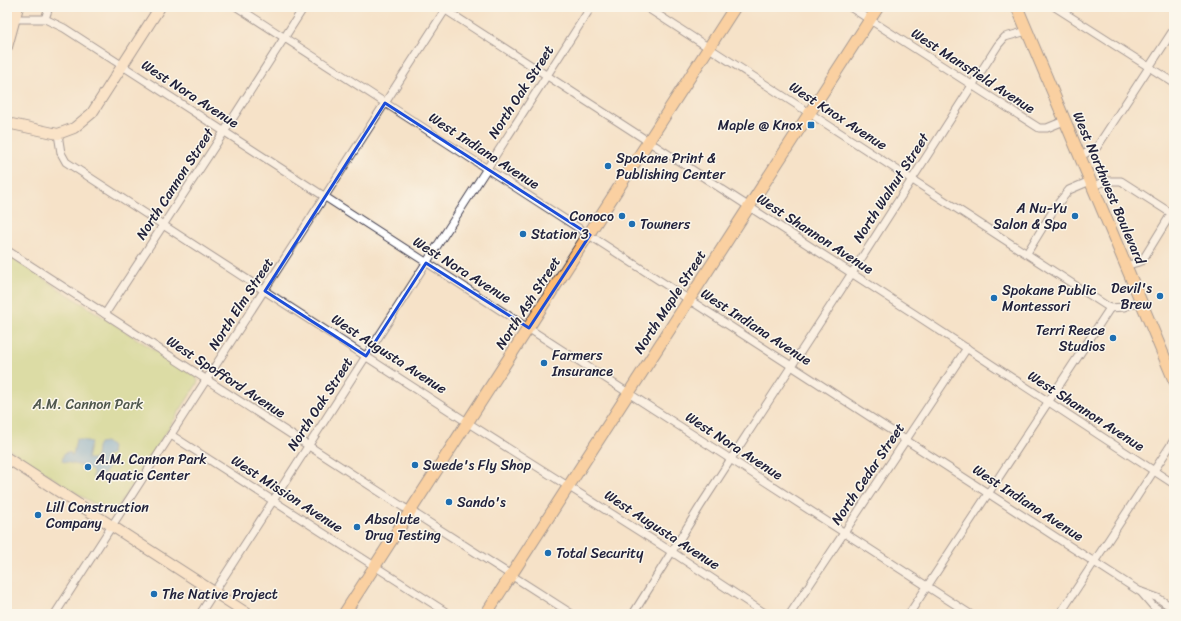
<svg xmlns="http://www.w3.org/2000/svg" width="1181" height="621" font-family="Sriracha,sans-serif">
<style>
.green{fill:#bcd57a;stroke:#6f7c5a}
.water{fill:#60a5d5;stroke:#416488}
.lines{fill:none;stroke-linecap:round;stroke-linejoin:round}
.street-casing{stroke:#423f50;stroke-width:9}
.secondary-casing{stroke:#423f50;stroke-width:12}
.primary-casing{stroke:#423f50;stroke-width:13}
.street{stroke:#fff;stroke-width:7}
.secondary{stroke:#ffe4c6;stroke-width:10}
.primary{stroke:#febb71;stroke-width:11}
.marked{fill:none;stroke:#1d4ed8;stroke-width:3;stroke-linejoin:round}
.poi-dot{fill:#1f6fb2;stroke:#fbf7ec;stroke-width:1.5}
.labels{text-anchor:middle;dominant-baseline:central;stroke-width:3;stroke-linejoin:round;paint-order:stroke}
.street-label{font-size:14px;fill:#22223b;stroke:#fbf7ec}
.poi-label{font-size:14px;fill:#22223b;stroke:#fbf7ec;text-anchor:start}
.park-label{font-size:14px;fill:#50584e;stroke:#fbf7ec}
</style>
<rect width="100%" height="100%" fill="#fbf7ec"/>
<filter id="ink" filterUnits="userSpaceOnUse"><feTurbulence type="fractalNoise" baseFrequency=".025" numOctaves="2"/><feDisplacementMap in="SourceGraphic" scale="8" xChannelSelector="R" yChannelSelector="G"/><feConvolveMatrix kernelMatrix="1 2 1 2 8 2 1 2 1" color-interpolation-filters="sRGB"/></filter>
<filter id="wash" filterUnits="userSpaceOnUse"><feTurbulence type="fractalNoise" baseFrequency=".012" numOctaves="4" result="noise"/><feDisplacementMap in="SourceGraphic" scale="16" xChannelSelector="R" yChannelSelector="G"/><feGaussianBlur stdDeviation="0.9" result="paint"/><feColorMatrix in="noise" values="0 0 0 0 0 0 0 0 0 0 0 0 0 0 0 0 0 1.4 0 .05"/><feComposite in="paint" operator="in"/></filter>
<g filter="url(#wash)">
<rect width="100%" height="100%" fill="#f5e2c8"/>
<polygon class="green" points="13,259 196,377 198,381 197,384 114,513 109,514 7,448 7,268"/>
<path class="water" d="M76 439 91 442 87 459H93L96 457 97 447 99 443 106 442 112 447 111 454 104 459 105 461 110 462C110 470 102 476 96 479L93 478V472L89 468 62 461 64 453 66 454V452L71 453V455H73Z"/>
</g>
<g filter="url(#ink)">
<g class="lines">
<defs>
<g id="street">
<polyline points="237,7 1139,591 1158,598 1174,609"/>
<polyline points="441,7 913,313 1174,484"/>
<polyline points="646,7 1110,308 1124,307 1141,301"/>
<polyline points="850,7 1039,128 1047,128 1064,121"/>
<polyline points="1055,7 1174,83"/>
<polyline points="7,19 45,19 64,28 970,614"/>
<polyline points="45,19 49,7"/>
<polyline points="58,134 61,153 66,162 473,426 672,552 766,614"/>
<polyline points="1079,157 1097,147 1174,29"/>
<polyline points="1092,186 1107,181 1121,181 1174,215"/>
<polyline points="8,251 403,507 417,515 572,614"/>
<polyline points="1027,253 1056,206 1069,190 1090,181"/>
<polyline points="1125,266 1142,261 1174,209"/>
<polyline points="105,314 224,132 304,7"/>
<polyline points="171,435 449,614"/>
<polyline points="1141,592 1153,606 1165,614"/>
<polyline points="55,614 447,7"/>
<polyline points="200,614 591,7"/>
<polyline points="633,614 701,505 852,273 998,45 1005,37 1027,31"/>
<polyline points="790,614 967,348"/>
<polyline points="909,614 1110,308"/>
<polyline points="1060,614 1174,440"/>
</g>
<g id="secondary">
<polyline points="7,47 18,7"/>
<polyline points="7,123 58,134 74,128 92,113 160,7"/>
<polyline points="7,458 248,614"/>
</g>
<g id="primary">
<polyline points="1017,7 1174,380"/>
<polyline points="344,614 735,7"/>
<polyline points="486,614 878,7"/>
</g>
</defs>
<use href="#street" class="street-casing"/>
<use href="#secondary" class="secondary-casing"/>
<use href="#primary" class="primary-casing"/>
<use href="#street" class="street"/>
<use href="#secondary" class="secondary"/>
<use href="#primary" class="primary"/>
</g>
</g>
<path d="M0 0H1181V621H0ZM385 103 590 235 529 328 426 263 366 356 265 291Z" fill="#f5e2c8" fill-opacity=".55" fill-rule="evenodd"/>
<path class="marked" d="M385 103 590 235 529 328 426 263 366 356 265 291Z"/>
<g class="poi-dot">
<rect x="807" y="121" width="8" height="8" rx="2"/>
<circle cx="608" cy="166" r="4"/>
<circle cx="622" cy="216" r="4"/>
<circle cx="1075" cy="216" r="4"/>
<circle cx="632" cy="224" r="4"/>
<circle cx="523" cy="234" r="4"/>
<circle cx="1160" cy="296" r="4"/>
<circle cx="994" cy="298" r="4"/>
<circle cx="1113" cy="338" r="4"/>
<circle cx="544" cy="363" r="4"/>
<circle cx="415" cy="465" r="4"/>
<circle cx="88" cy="467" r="4"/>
<circle cx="449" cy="502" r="4"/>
<circle cx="38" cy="515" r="4"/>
<circle cx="357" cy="527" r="4"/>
<circle cx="548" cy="553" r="4"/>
<circle cx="154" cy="594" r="4"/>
</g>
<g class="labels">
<g class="street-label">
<text transform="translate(973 71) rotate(33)">West Mansfield Avenue</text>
<text transform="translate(521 92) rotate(-57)">North Oak Street</text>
<text transform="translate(190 94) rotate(33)">West Nora Avenue</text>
<text transform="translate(838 116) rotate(33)">West Knox Avenue</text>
<text transform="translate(484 151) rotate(33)">West Indiana Avenue</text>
<text transform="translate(175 184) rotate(-57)">North Cannon Street</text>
<text transform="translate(891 188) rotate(-57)">North Walnut Street</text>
<text transform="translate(1109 188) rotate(67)">West Northwest Boulevard</text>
<text transform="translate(815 234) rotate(33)">West Shannon Avenue</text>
<text transform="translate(462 270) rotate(32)">West Nora Avenue</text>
<text transform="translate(670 302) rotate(-57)">North Maple Street</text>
<text transform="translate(528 303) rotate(-57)">North Ash Street</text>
<text transform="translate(241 304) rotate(-57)">North Elm Street</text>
<text transform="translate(756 327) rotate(33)">West Indiana Avenue</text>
<text transform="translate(389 354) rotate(33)">West Augusta Avenue</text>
<text transform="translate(226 377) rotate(33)">West Spofford Avenue</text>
<text transform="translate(320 404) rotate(-57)">North Oak Street</text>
<text transform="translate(1086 411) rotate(33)">West Shannon Avenue</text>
<text transform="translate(734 446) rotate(33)">West Nora Avenue</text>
<text transform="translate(868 474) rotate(-56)">North Cedar Street</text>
<text transform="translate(287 494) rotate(33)">West Mission Avenue</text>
<text transform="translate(1028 503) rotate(33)">West Indiana Avenue</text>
<text transform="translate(662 530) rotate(33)">West Augusta Avenue</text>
</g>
<g class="poi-label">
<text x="803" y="125" text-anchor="end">Maple @ Knox</text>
<text x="616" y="158">Spokane Print &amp;<tspan x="616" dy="16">Publishing Center</tspan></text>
<text x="1067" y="208" text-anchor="end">A Nu-Yu<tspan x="1067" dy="16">Salon &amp; Spa</tspan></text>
<text x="614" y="216" text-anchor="end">Conoco</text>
<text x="640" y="224">Towners</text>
<text x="531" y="234">Station 3</text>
<text x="1152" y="288" text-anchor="end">Devil's<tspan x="1152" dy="16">Brew</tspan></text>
<text x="1002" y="290">Spokane Public<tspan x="1002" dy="16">Montessori</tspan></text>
<text x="1105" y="330" text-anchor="end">Terri Reece<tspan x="1105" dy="16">Studios</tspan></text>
<text x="552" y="355">Farmers<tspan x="552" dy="16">Insurance</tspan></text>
<text x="96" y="459">A.M. Cannon Park<tspan x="96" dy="16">Aquatic Center</tspan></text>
<text x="423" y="465">Swede's Fly Shop</text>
<text x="457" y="502">Sando's</text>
<text x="46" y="507">Lill Construction<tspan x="46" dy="16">Company</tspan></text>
<text x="365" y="519">Absolute<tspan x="365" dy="16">Drug Testing</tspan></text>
<text x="556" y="553">Total Security</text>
<text x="162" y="594">The Native Project</text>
</g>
<g class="park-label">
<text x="88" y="404">A.M. Cannon Park</text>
</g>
</g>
<rect width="1181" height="621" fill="none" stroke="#fbf7ec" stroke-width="24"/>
</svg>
